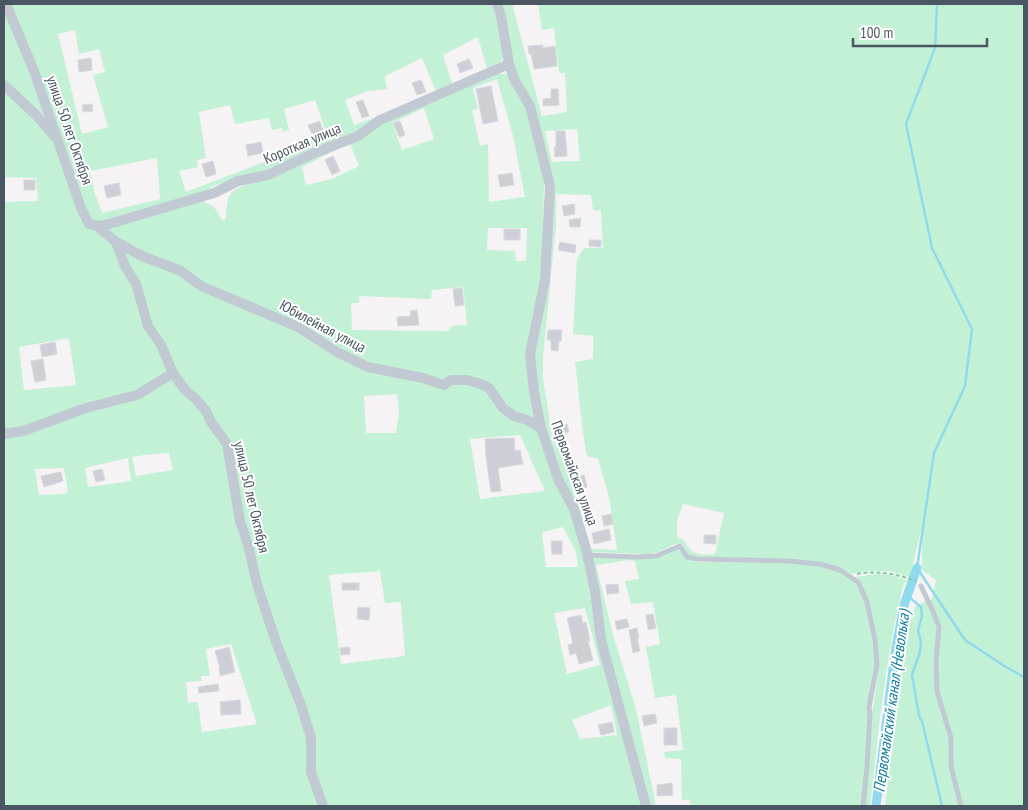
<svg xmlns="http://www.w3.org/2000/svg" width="1028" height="810" font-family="'PT Sans Narrow',sans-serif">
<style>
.green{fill:#c3f1d5;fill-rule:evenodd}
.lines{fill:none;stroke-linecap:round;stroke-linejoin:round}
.stream{stroke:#90daee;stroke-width:2.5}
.canal{stroke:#90daee;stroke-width:9}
.building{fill:#cdcfd5;stroke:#d7d9de}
.path{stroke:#7ad0a6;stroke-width:2;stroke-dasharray:4 2.5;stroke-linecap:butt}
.lane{stroke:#c1cad2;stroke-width:5}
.street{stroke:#c1cad2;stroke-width:10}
.labels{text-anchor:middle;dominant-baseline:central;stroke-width:4;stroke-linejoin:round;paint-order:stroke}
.street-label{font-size:15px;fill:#4a5661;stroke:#fff}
.water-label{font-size:16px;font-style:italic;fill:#0c7c9b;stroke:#fff}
</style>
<rect width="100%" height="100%" fill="#f5f3f3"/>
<g class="green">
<path d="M4 4H495L504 51 502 60 495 67 273 170 215 185 199 195 203 201 214 207 222 220 226 219C227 195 227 191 251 183L385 121 499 74H507L510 78 525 104 531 121 544 182 542 262 540 293 533 322 529 332 527 354 531 395 575 519 644 806H4V202L38 201 36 178 4 177ZM75 30 79 54 99 49 105 72 93 75 108 127 82 134 58 34ZM478 37 487 69 452 84 443 55ZM422 58 436 91 374 118 354 125 345 100 368 91 387 89 385 76ZM497 79 513 136 525 197 489 202 488 144 480 146 472 110 478 109 473 88ZM315 100 327 135 273 152 275 158 186 192 179 171 198 167 197 160 206 158 199 112 230 105 235 124 269 118 272 130 281 128 283 132 289 130 284 109ZM424 108 434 139 402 150 392 123ZM350 144 359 166 332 179 306 185 302 167 339 148ZM157 158 160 199 102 213 95 194 90 171ZM488 228H527L526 261H516L515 251 487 250ZM463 287 467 325 452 326 448 331 352 330 351 303H359V296L431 299 432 290ZM69 338 76 385 24 390 19 347ZM397 394 399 412 396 433H366L364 396ZM520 435 545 491 480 499 470 439ZM169 453 173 470 136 476 132 457 145 455ZM128 458 131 481 88 487 85 468ZM64 468 68 492 63 494 39 495 35 469ZM563 527 576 552 578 567H546L542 532ZM380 571 385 603 401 602 405 656 341 664 329 575ZM585 608 600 665 567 674 554 613ZM231 644 257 724 202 732 198 702H188L186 682 202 681 201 676H210L206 649ZM611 705 617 735 580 739 572 720Z"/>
<path d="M501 4H512L542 116 567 112 565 73H559L554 28 542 30 538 4H1024V806H885L905 642 915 606 932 599 936 580 922 570V526L910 577 890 571H865L852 574 841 569 819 562 689 557 683 545 678 543 658 552 648 554 589 552 560 478 544 426 533 354 552 186 515 77ZM577 129 580 161 552 162 545 131ZM556 194 591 195 593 210H601L603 248H584L577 258 573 334 593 336V359L575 362C579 393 581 425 587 456L598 459 609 497 617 550 591 549 581 513 563 459 552 437 543 378V356L556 225ZM683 504 724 513 715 554C707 555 696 556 690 549 687 546 685 542 682 539L677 537V520Z"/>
<polygon points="678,549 681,550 689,560 696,562 787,563 819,565 830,568 846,575 854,582 860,590 867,607 872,637 875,665 865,779 861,806 690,806 690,800 682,800 681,759 665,758 664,752 683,750 676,695 655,698 646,647 660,644 653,602 631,604 625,581 639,579 635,561 629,560 596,565 613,635 636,709 656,806 648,806 603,639 590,557 643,559"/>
<path d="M877 574 890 575 909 581 904 583C885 656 879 731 870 806H865L872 714 879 668 863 588 855 577Z"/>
</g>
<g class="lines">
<g class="stream">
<polyline points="937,4 935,48 906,124 932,248 972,329 965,386 934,453 917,568 965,640 1006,667 1024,677"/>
<polyline points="907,596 914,601 921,607 922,616 918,630 921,642 920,652 912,675 919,716 922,721 942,806"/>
</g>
<polyline class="canal" points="876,806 895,653 904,605 917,568"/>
</g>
<g class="building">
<polygon points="543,45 543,48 555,46 557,66 534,69 531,54 529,54 528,46"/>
<polygon points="91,58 92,70 79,72 78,60"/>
<polygon points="469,59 473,68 460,73 457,64"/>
<polygon points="421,80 426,92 417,95 412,83"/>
<polygon points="491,86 498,121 483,124 476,89"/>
<polygon points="551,89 558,89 559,105 543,106 543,99 551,98"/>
<polygon points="363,100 369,116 362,118 356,102"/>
<polygon points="92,104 93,111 83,112 82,105"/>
<polygon points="320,121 323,131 312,134 308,125"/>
<polygon points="400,121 405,135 399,137 393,123"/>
<polygon points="556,131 565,131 567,156 555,157 554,147 556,147"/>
<polygon points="261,142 263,153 248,156 246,145"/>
<polygon points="333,156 340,171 332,175 325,160"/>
<polygon points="213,161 216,174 206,177 202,164"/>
<polygon points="512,173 514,185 500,187 498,175"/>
<rect x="24" y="180" width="11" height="10"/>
<polygon points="119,183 121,195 107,198 104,186"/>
<polygon points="574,204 575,214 564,216 562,206"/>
<polygon points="581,218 580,227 570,227 569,220"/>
<rect x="504" y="229" width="16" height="11"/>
<polygon points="589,240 601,240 601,247 589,246"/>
<polygon points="560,242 576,245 575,253 558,250"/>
<polygon points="462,288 464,305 455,306 453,289"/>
<polygon points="417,310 419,325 398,326 397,317 411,316 410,311"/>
<polygon points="548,330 562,330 561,341 559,341 558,351 551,350 551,340 547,340"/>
<polygon points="55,342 57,354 42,357 40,345"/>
<polygon points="43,359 46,380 35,382 31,361"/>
<polygon points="567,424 569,432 558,435 555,427"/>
<polygon points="514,438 515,451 520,450 523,464 498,468 501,491 491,492 486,456 485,439"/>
<polygon points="102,469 105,480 96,482 93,471"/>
<polygon points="61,472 63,481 44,487 41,476"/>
<polygon points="584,475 587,487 578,489 575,478"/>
<polygon points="611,514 613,524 604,526 602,516"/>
<polygon points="609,529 611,540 594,544 592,533"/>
<polygon points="704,535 716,535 716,544 704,543"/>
<polygon points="551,541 562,541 562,554 552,554"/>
<rect x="342" y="583" width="17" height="7"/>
<polygon points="618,584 619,593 607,594 606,585"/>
<polygon points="358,607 370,608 369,620 357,619"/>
<polygon points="653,614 656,628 648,630 646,615"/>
<polygon points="581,615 583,623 586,622 590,641 588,641 593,660 579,664 576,653 570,655 568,645 573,643 567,618"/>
<polygon points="627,619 629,627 617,630 615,621"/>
<polygon points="637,628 639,638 637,638 640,651 633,653 629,630"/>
<polygon points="229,647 235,672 220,676 219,668 220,668 215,651"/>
<polygon points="350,647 350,654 341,655 340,648"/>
<polygon points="218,684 219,691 199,693 198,687"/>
<polygon points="240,700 241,714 221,715 220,702"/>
<polygon points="655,714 657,723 644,726 642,716"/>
<polygon points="612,722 614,732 601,735 598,725"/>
<rect x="664" y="728" width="13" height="17"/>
<polygon points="672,783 673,795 657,796 657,785"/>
</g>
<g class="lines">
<path class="path" d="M857 574C877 570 897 574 916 581"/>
<g class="lane">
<polyline points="587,555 637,557 656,556 680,546 687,557 697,559 788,561 820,564 840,570 858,582 867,602 875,640 877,665 869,707 870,713 867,767 863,806"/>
<polyline points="921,586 932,609 939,627 936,662 937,691 951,738 951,766 961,806"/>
</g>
<g class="street">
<polyline points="6,4 34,71 81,208 89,224 102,226 214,193 238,181 268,175 312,154 358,136 380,120 509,64"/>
<polyline points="497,4 501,16 509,64 514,79 530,106 550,186 545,280 530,354 534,392 541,428 558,479 574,509 586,549 595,591 601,640 646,806"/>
<polyline points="4,85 36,115 54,136"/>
<polyline points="97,226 116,242 125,266 136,284 148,326 161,345 173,373 185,390 197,400 206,411 211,422 227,444 240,521 248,545 257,584 276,642 301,705 311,738 311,772 323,806"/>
<polyline points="116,242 142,256 181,271 201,286 298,327 337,352 368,367 423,378 444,385 451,380 467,380 481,384 489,388 503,408 514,416 527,420 541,428"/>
<polyline points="4,434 23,431 86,408 137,395 173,373"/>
</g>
</g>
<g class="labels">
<g class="street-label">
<text transform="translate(70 130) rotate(71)">улица 50 лет Октября</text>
<text transform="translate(302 143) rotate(-23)">Короткая улица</text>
<text transform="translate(323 326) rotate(28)">Юбилейная улица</text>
<text transform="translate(575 473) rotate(70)">Первомайская улица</text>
<text transform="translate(252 497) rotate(77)">улица 50 лет Октября</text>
</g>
<g class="water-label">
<text transform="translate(891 701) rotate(-82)">Первомайский канал (Неволька)</text>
</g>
</g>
<rect width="1028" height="810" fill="none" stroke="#4a5661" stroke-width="10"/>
<path d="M853 38v8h134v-8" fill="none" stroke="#4a5661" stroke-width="2.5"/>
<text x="860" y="38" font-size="15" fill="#4a5661" stroke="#ffffff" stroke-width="4" paint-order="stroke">100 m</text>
</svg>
